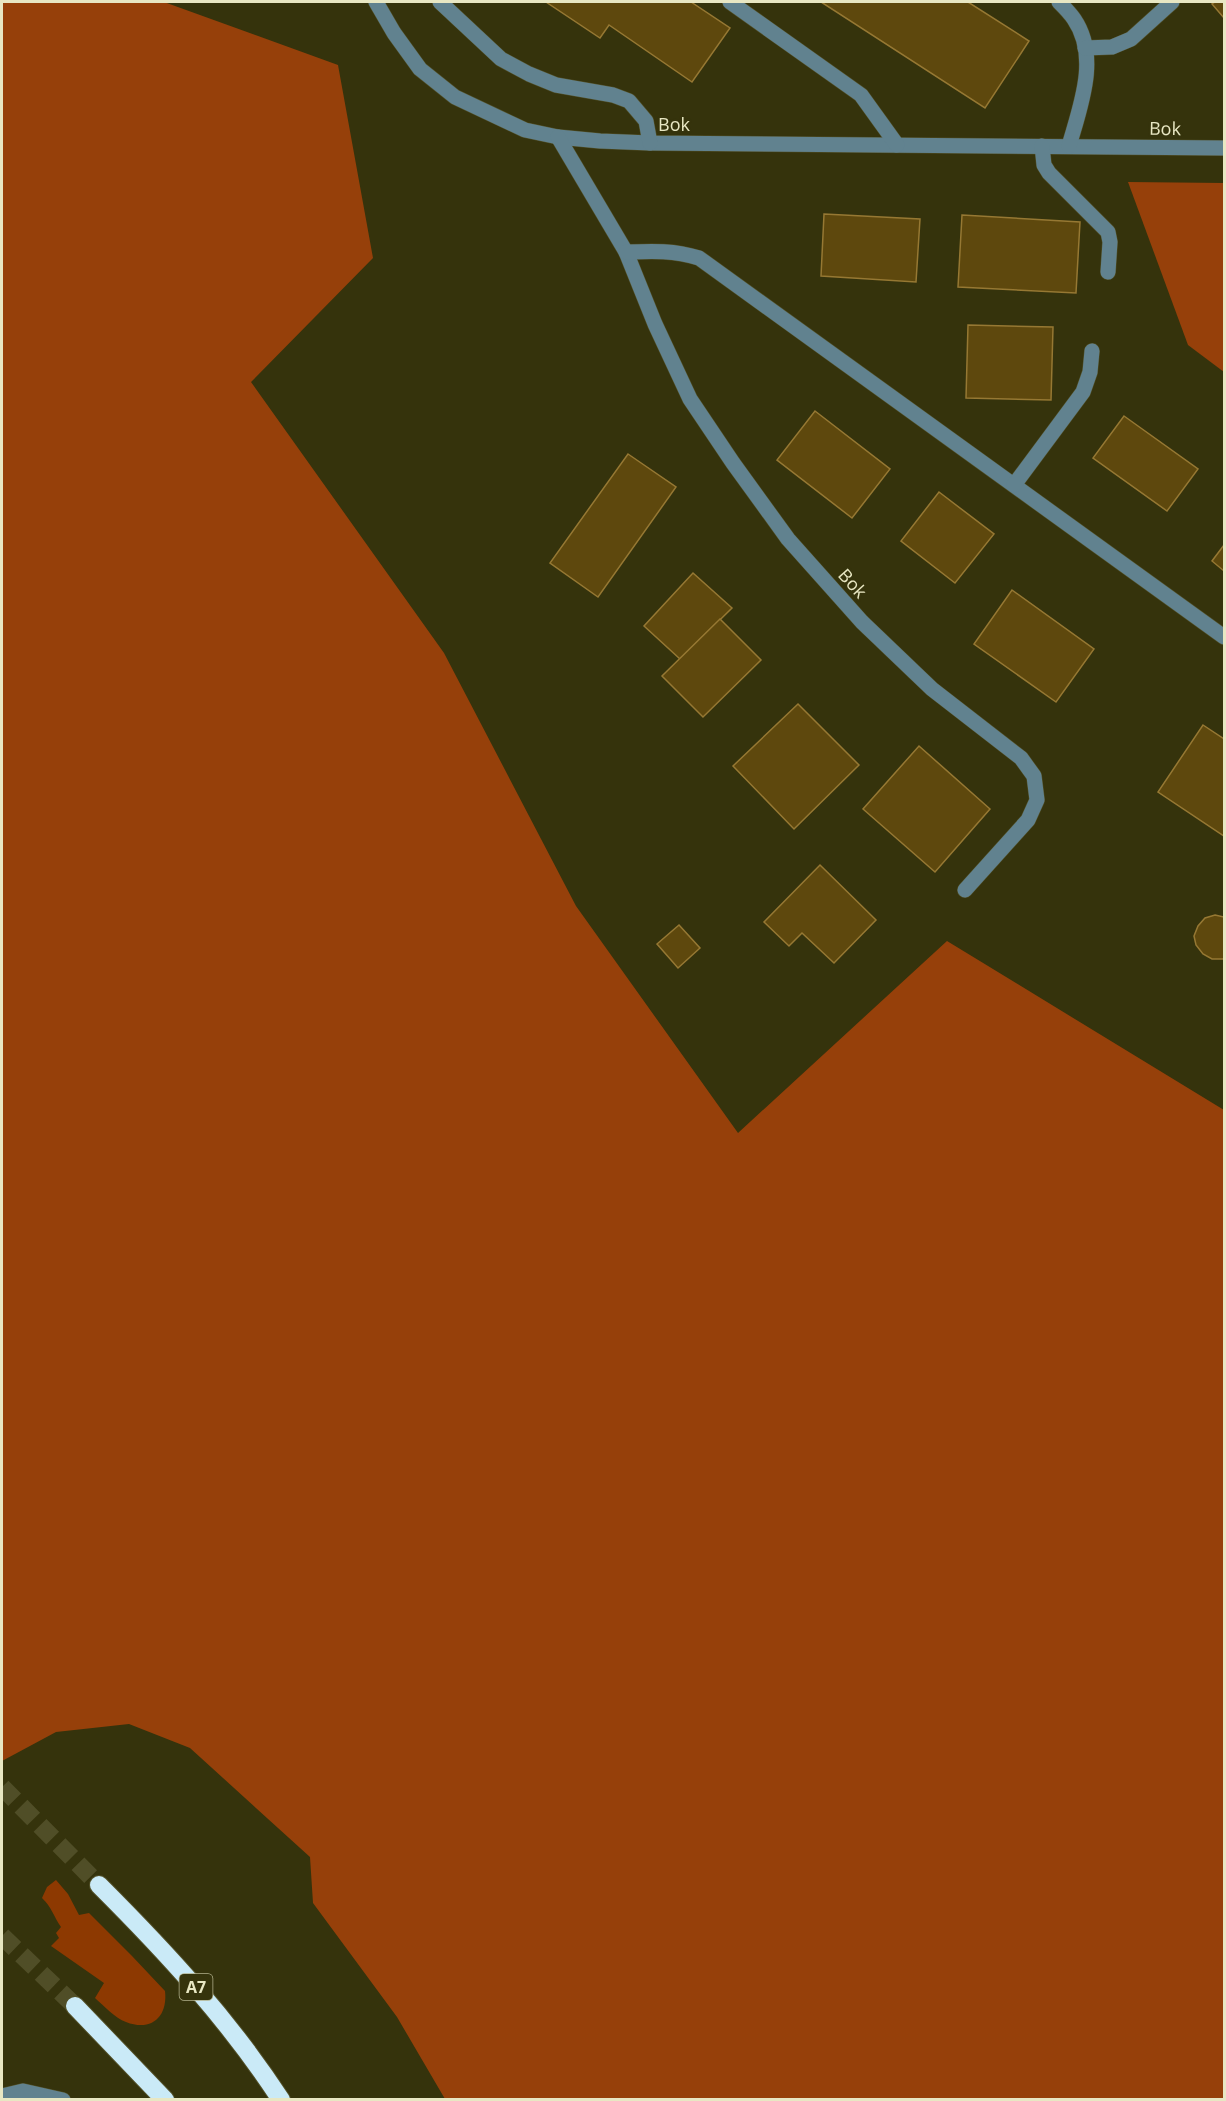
<svg xmlns="http://www.w3.org/2000/svg" width="1226" height="2101" font-family="'Open Sans',sans-serif">
<style>
.green{fill:#8d3901}
.forest{fill:#96400a}
.building{fill:#5e480d;stroke:#967833;stroke-width:1.5}
.lines{fill:none;stroke-linecap:round;stroke-linejoin:round}
.highway-tunnel{stroke:#504e27;stroke-width:18;stroke-dasharray:18 9;stroke-linecap:butt}
.minor-casing{stroke:#525029;stroke-width:16}
.highway-casing{stroke:#525029;stroke-width:20}
.minor{stroke:#61828f;stroke-width:15}
.highway{stroke:#caeaf7;stroke-width:18}
.labels{text-anchor:middle;dominant-baseline:central;stroke-width:4.5;stroke-linejoin:round;paint-order:stroke}
.shield{fill:#35330c;stroke:#b2b18c;stroke-width:1.5}
.shield-label{font-size:16px;font-weight:bold;fill:#e8e7c3}
.street-label{font-size:18px;fill:#e8e7c3;stroke:#35330c}
</style>
<rect width="100%" height="100%" fill="#35330c"/>
<path class="green" d="M56 1880 68 1894 79 1915 89 1913 132 1956 165 1991C168 2017 151 2032 126 2022 115 2018 104 2006 95 1998L104 1983 51 1946 59 1938 56 1933 61 1927C54 1917 51 1906 42 1898L47 1887Z"/>
<g class="forest">
<polygon points="2,2 164,2 338,65 373,258 251,382 444,653 576,906 738,1133 947,941 1224,1110 1224,2099 445,2099 397,2017 313,1903 310,1857 190,1748 129,1724 56,1732 2,1761"/>
<polygon points="1128,182 1224,183 1224,372 1188,345"/>
</g>
<g class="building">
<polygon points="546,2 691,2 730,28 692,82 609,25 600,38"/>
<polygon points="821,2 968,2 1029,41 985,108"/>
<polygon points="1215,2 1224,2 1224,18 1212,4"/>
<polygon points="824,214 920,219 916,282 821,276"/>
<polygon points="962,215 1080,222 1076,293 958,287"/>
<polygon points="968,325 1053,327 1051,400 966,398"/>
<polygon points="815,411 890,469 852,518 777,460"/>
<polygon points="1124,416 1198,469 1167,511 1093,458"/>
<polygon points="628,454 676,487 598,597 550,563"/>
<polygon points="939,492 994,534 955,583 901,541"/>
<polygon points="1224,545 1224,571 1212,561"/>
<polygon points="693,573 732,608 680,659 644,626"/>
<polygon points="1012,590 1094,649 1056,702 974,644"/>
<polygon points="720,619 761,660 703,717 662,676"/>
<polygon points="798,704 859,765 794,829 733,766"/>
<polygon points="1203,725 1224,739 1224,836 1158,792"/>
<polygon points="919,746 990,809 935,872 863,809"/>
<polygon points="820,865 876,920 834,963 802,933 789,946 764,922"/>
<polygon points="1215,915 1224,917 1224,958 1223,959 1212,959 1203,954 1196,945 1194,936 1198,926 1205,918"/>
<polygon points="679,925 700,948 678,968 657,944"/>
</g>
<g class="lines">
<g class="highway-tunnel">
<polyline points="2,1787 99,1885"/>
<polyline points="2,1936 75,2006"/>
</g>
<defs>
<g id="minor">
<polyline points="376,2 394,33 420,69 455,97 525,130 558,137 600,141 650,143 1224,148"/>
<polyline points="440,2 501,59 529,74 556,85 613,95 629,101 646,121 650,143"/>
<polyline points="730,2 861,95 897,145"/>
<path d="M1059 2C1064 7 1070 13 1074 19 1100 57 1080 107 1069 146"/>
<polyline points="1085,48 1112,47 1131,39 1172,2"/>
<polyline points="558,137 626,252 655,324 690,399 733,463 788,539 862,622 932,689 1021,758 1034,776 1037,800 1028,820 965,890"/>
<polyline points="1042,146 1044,165 1049,173 1108,232 1110,242 1108,272"/>
<path d="M626 252C652 251 674 250 699 258L1224 637"/>
<polyline points="1014,485 1083,392 1090,372 1092,351"/>
<polyline points="2,2096 23,2091 63,2100"/>
</g>
<g id="highway">
<path d="M99 1885C166 1952 229 2020 281 2100"/>
<polyline points="75,2006 165,2100"/>
</g>
</defs>
<use href="#minor" class="minor-casing"/>
<use href="#highway" class="highway-casing"/>
<use href="#minor" class="minor"/>
<use href="#highway" class="highway"/>
</g>
<g class="labels">
<rect class="shield" x="179.5" y="1974" width="33" height="26" rx="4.5"/>
<g class="shield-label">
<text x="196" y="1987">A7</text>
</g>
<g class="street-label">
<text x="674" y="124">Bok</text>
<text transform="translate(1165 128) rotate(1)">Bok</text>
<text transform="translate(853 583) rotate(48)">Bok</text>
</g>
</g>
<rect width="1226" height="2101" fill="none" stroke="#e8e7c3" stroke-width="6"/>
</svg>
